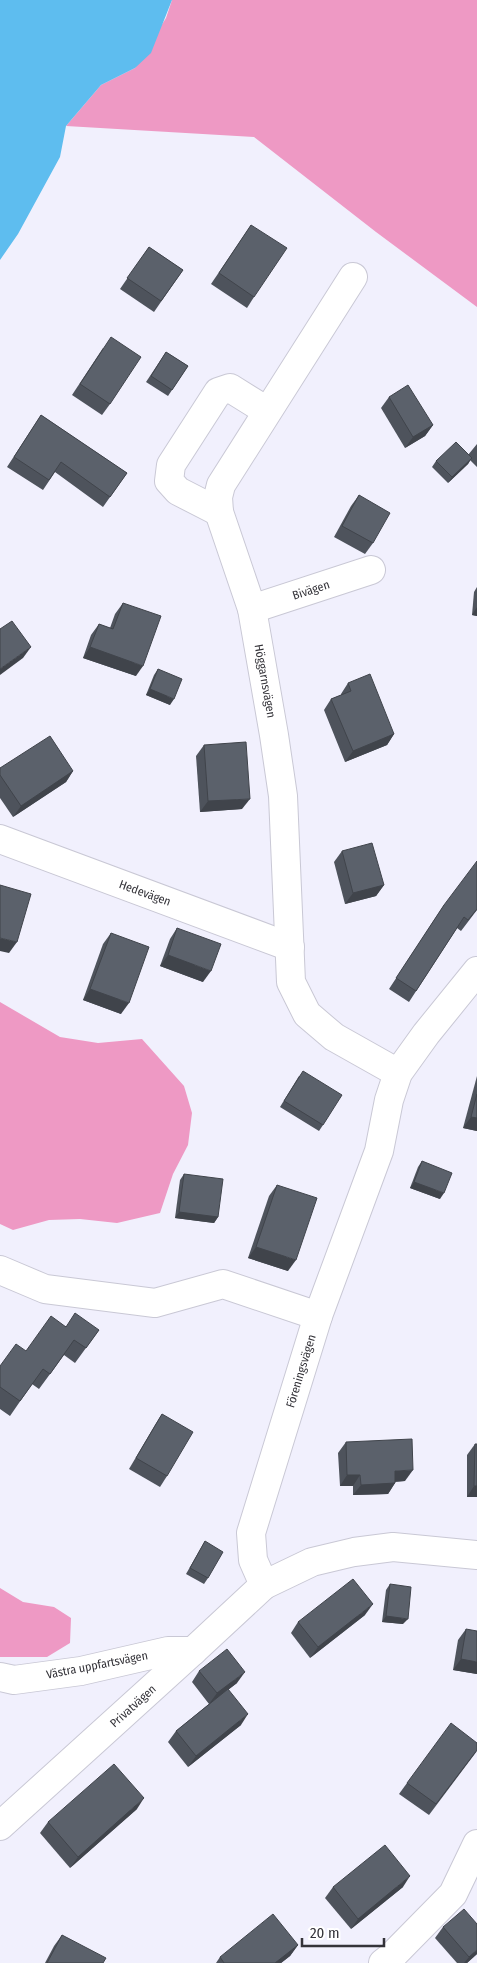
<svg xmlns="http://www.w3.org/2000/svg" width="477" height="1963" font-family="'Fira Sans Condensed',sans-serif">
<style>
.forest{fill:#ee99c4}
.water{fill:#5ebdef}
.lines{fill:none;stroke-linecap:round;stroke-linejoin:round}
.minor-casing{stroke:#c9c8d5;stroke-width:30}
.minor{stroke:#fff;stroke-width:28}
.wall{fill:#4e535c}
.shaded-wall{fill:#40444b}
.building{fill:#5b616b;stroke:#40444b}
.labels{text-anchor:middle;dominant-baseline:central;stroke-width:5;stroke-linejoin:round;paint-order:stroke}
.street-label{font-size:12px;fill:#343339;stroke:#fff}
</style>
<rect width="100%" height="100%" fill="#f1f0fd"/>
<g class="forest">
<polygon points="172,0 477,0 477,307 376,232 254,137 66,126 101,85 135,68 166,18"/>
<polygon points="0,1002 60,1037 98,1043 142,1039 184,1086 192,1113 188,1145 173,1174 160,1213 117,1223 80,1219 49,1220 13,1230 0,1224"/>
<polygon points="0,1588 23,1602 54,1607 71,1618 70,1643 47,1657 0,1657"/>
</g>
<polygon class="water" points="0,0 172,0 151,53 135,68 101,85 66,126 60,157 18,234 0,260"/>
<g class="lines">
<defs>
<g id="minor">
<polyline points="353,277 221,485 218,497 219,512 252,609 274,735 283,796 291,982 307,1014 334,1037 398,1073"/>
<polyline points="219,512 178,491 169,481 171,465 218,392 230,388 267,411"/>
<polyline points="252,609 371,570"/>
<polyline points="0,839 290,947"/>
<polyline points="477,971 426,1034 398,1073 389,1100 379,1151 318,1316 251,1533 253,1560 264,1585 312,1562 354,1552 393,1547 477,1555"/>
<polyline points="0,1270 45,1289 155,1303 223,1284 318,1316"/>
<polyline points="0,1677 14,1680 81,1671 168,1651 193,1651"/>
<polyline points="0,1826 193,1651 264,1585"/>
<polyline points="383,1963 392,1956 453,1894 477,1844"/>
</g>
</defs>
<use href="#minor" class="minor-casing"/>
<use href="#minor" class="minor"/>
</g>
<g class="wall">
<polygon points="251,225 254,297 247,308 211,284"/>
<polygon points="149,247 183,270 154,312 120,289"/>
<polygon points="103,348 110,404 102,415 72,395"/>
<polygon points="166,352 188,366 168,396 146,382"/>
<polygon points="389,397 433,425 425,436 405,448 381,408"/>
<polygon points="41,415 127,473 103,507 55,472 43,490 7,467"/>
<polygon points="477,444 477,467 470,460 468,464 448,483 432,467 436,461 468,455"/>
<polygon points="359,495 373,543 365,554 334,537 351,506"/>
<polygon points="477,587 477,616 472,615 474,592"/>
<polygon points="123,603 136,676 83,658 91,635 99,624 110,628 115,614"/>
<polygon points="158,669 170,705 146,695 154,675"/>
<polygon points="348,683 394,734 387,745 345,762 324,710 331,699 341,695 341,694"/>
<polygon points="204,745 242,809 200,812 196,756"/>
<polygon points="0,768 73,771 66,782 13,817 0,798"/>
<polygon points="342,851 384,885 376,896 345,904 334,862"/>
<polygon points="444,905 477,910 461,931 457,928 409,1002 389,989"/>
<polygon points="177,928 203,982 160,966 170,939"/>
<polygon points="111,933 121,1014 83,1000 103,944"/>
<polygon points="299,1076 323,1125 319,1131 280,1107"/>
<polygon points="477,1076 477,1131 463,1128"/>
<polygon points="422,1161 440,1199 410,1188 418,1167"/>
<polygon points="184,1174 218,1217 214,1223 175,1218 180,1180"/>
<polygon points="277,1185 288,1271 248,1258 269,1196"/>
<polygon points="65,1326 99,1330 75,1363 64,1355 39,1389 32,1384 10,1416 0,1409 0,1366 26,1351"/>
<polygon points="162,1414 167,1476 160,1487 129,1469 155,1425"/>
<polygon points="346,1442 405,1481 395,1482 395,1483 388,1494 353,1495 353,1486 340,1486 338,1453"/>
<polygon points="475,1444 477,1444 477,1497 467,1497 467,1455"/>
<polygon points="205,1541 208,1578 204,1584 186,1574"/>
<polygon points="390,1584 403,1624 382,1622 386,1590"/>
<polygon points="365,1615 310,1658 291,1633 298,1622"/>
<polygon points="466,1629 477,1674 453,1670 458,1640"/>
<polygon points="199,1671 237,1683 228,1690 241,1725 188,1767 168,1742 176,1731 209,1704 192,1682"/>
<polygon points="477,1751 429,1815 399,1794 407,1783"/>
<polygon points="137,1809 70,1868 40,1833 48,1822"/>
<polygon points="333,1887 403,1887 351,1929 325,1898"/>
<polygon points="443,1927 477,1954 467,1963 457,1963 435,1938"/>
<polygon points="62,1935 103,1963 45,1963 54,1946"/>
<polygon points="298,1945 290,1956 281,1963 216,1963 220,1957"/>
</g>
<g class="shaded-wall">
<polygon points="433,425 425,436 405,448 413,437"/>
<polygon points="472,458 468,464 448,483 452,477"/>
<polygon points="477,607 477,616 472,615"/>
<polygon points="31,647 23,658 0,675 0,669"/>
<polygon points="90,647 143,666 136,676 83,658"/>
<polygon points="150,689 174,699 170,705 146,695"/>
<polygon points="394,734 387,745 345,762 353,751"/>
<polygon points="73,771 66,782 13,817 21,806"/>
<polygon points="250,799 242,809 200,812 208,801"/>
<polygon points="384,885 376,896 345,904 353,893"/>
<polygon points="0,938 17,942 9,953 0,951"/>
<polygon points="168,955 211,971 203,982 160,966"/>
<polygon points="90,989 129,1003 121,1014 83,1000"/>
<polygon points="471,1117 477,1118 477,1131 463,1128"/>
<polygon points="414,1182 444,1193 440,1199 410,1188"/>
<polygon points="179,1212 218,1217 214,1223 175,1218"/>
<polygon points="256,1247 296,1260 288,1271 248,1258"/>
<polygon points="413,1470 405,1481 387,1482 395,1471"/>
<polygon points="347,1475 360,1475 353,1486 340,1486"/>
<polygon points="395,1483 388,1494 353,1495 361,1485"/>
<polygon points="474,1486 477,1486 477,1497 467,1497"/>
<polygon points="373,1604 365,1615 310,1658 318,1647"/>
<polygon points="386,1616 408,1619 403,1624 382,1622"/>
<polygon points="461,1659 477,1662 477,1674 453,1670"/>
<polygon points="245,1672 237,1683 209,1704 217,1693"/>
<polygon points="248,1714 241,1725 188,1767 196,1756"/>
<polygon points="144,1798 137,1809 70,1868 78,1857"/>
<polygon points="410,1876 403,1887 351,1929 358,1919"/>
<polygon points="298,1945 290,1956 281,1963 275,1963"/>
<polygon points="477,1950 477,1954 467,1963 464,1963 469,1957"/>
</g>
<g class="building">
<polygon points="251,225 287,248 254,297 219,273"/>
<polygon points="149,247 183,270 161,301 127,278"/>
<polygon points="111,337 141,357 110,404 80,384"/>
<polygon points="166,352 188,366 172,390 151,376"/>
<polygon points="408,385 433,425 413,437 389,397"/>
<polygon points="41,415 127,473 110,497 61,462 49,480 14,457"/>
<polygon points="456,442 472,458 452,477 436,461"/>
<polygon points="359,495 390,513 373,543 342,526"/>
<polygon points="123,603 161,616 143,666 90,647 99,624 113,629"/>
<polygon points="12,621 31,647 0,669 0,629"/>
<polygon points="158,669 182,679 174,699 150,689"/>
<polygon points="370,674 394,734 353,751 331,699 351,691 348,683"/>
<polygon points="50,736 73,771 21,806 0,775 0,768"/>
<polygon points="246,742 250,799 208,801 204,745"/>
<polygon points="372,843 384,885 353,893 342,851"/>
<polygon points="477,861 477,909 468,920 464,917 416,991 396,978 444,905"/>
<polygon points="0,885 31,894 17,942 0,938"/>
<polygon points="177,928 221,944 211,971 168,955"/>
<polygon points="111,933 149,947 129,1003 90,989"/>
<polygon points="303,1071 342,1095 323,1125 284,1101"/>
<polygon points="477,1094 477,1118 471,1117"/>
<polygon points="422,1161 452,1173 444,1193 414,1182"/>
<polygon points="184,1174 223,1179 218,1217 179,1212"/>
<polygon points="277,1185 317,1198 296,1260 256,1247"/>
<polygon points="75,1313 99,1330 86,1348 74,1340 50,1374 43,1369 20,1401 0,1387 0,1366 16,1344 26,1351 51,1316 66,1327"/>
<polygon points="162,1414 193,1432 167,1476 136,1458"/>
<polygon points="412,1439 413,1470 395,1471 395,1483 361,1485 360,1475 347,1475 346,1442"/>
<polygon points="475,1444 477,1444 477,1486 474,1486"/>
<polygon points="205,1541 223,1552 208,1578 190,1568"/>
<polygon points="353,1579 373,1604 318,1647 298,1622"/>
<polygon points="390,1584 411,1587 408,1619 386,1616"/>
<polygon points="466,1629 477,1631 477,1662 461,1659"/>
<polygon points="227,1649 245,1672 217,1693 199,1671"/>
<polygon points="228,1689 248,1714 196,1756 176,1731"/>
<polygon points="451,1723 477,1743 477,1750 436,1804 407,1783"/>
<polygon points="114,1764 144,1798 78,1857 48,1822"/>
<polygon points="385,1845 410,1876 358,1919 333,1887"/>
<polygon points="464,1909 477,1924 477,1950 469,1957 443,1927"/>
<polygon points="273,1914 298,1945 275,1963 224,1963 220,1957"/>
<polygon points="62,1935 106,1958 103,1963 47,1963"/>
</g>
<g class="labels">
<g class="street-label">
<text transform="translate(311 590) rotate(-18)">Bivägen</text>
<text transform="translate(265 681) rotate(80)">Höggarnsvägen</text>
<text transform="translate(145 893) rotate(20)">Hedevägen</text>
<text transform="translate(301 1371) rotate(-73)">Föreningsvägen</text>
<text transform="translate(97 1665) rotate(-11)">Västra uppfartsvägen</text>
<text transform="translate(133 1706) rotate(-42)">Privatvägen</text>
</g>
</g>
<path d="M302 1938v8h82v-8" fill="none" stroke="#343339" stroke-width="2.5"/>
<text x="310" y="1938" font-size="15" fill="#343339" stroke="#ffffff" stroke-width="4" paint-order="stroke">20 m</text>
</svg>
